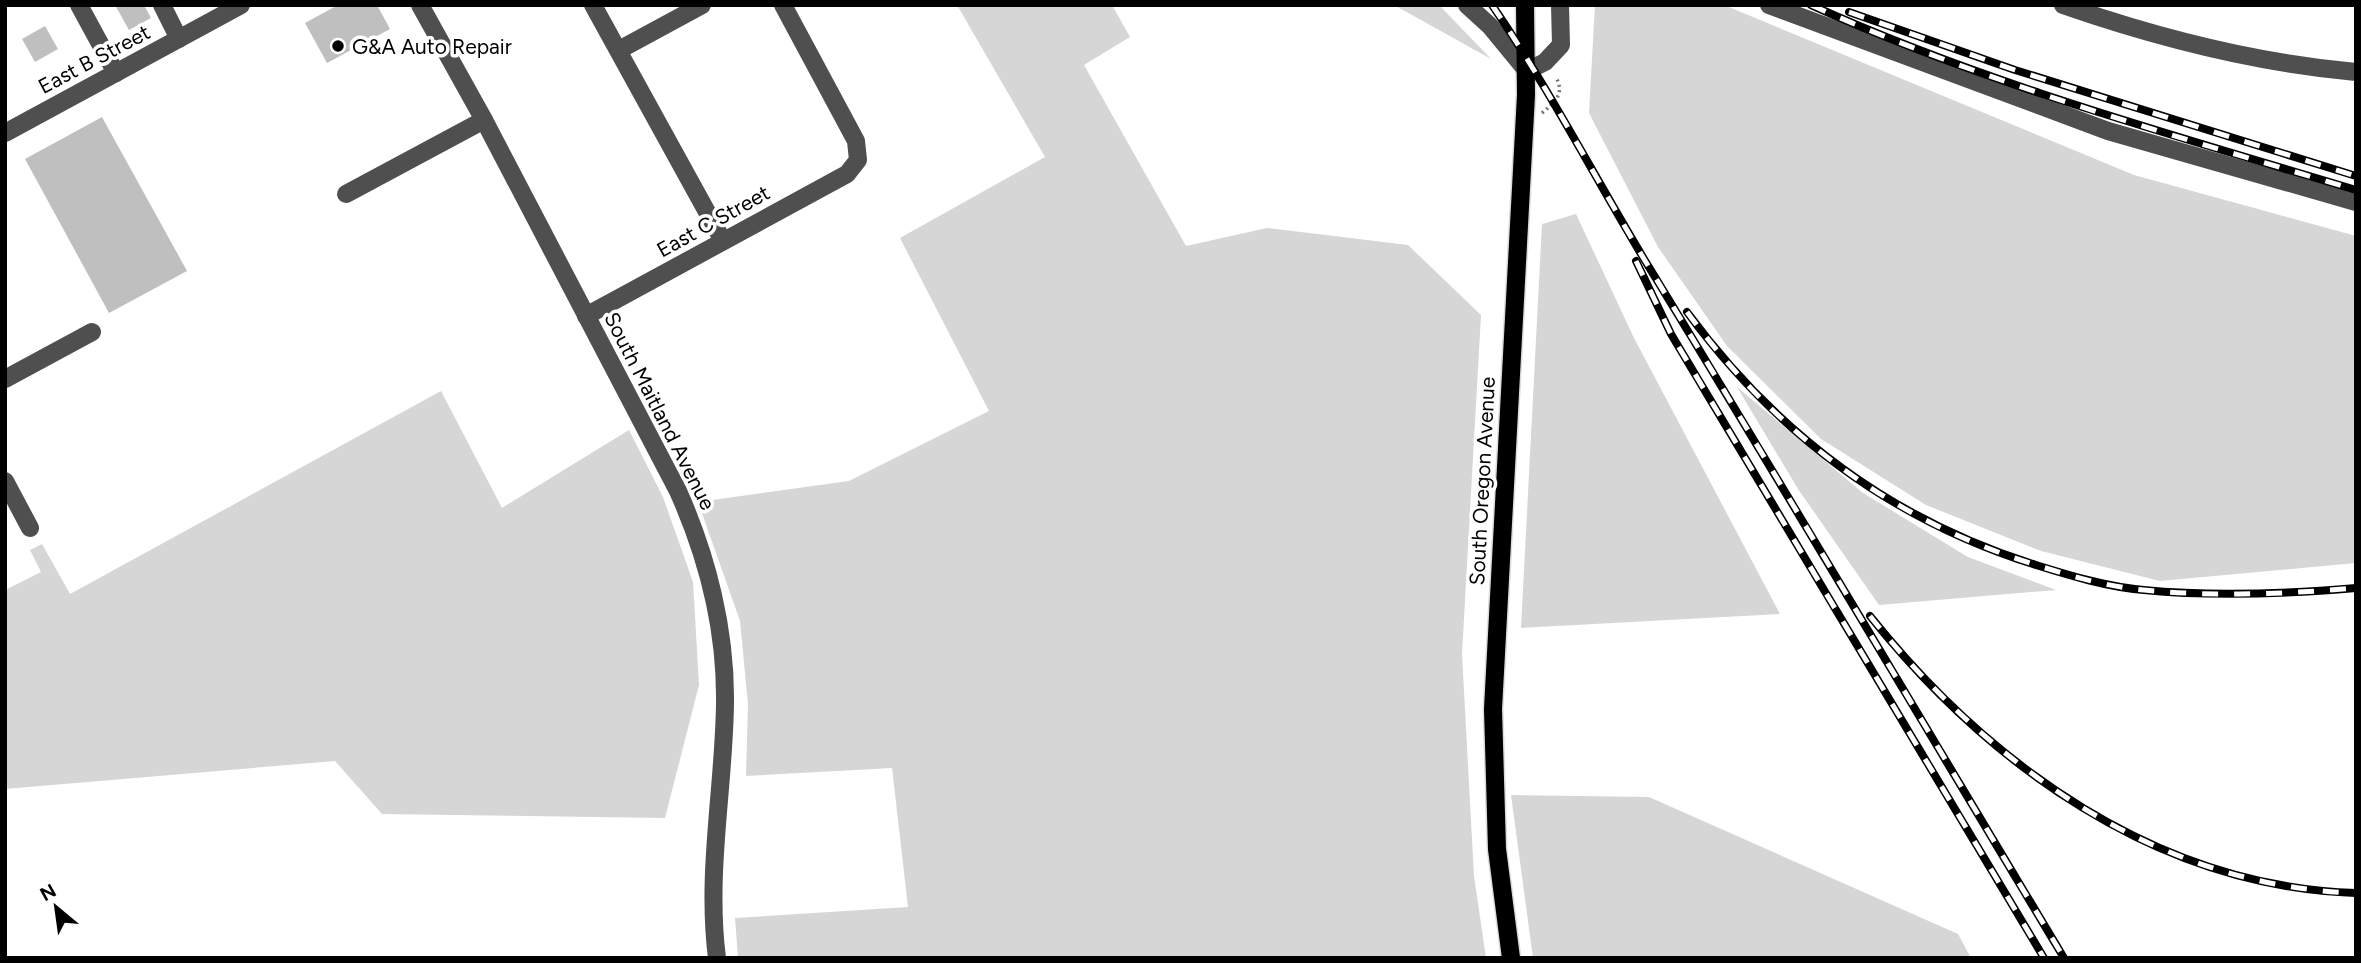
<svg xmlns="http://www.w3.org/2000/svg" width="2361" height="963" font-family="Figtree,sans-serif">
<style>
.green{fill:#d6d6d6}
.building{fill:#bfbfbf}
.lines{fill:none;stroke-linecap:round;stroke-linejoin:round}
.major-casing{stroke:#dbdbdb;stroke-width:21}
.path{stroke:#717171;stroke-width:3.5;stroke-dasharray:2 3.5;stroke-linecap:butt}
.minor{stroke:#4f4f4f;stroke-width:18}
.major{stroke:#000;stroke-width:18}
.rail-casing{stroke:#000;stroke-width:8}
.rail{stroke:#fff;stroke-width:5;stroke-dasharray:16;stroke-linecap:butt}
.poi-dot{fill:#000;stroke:#fff;stroke-width:2.5}
.labels{text-anchor:middle;dominant-baseline:central;stroke-width:7;stroke-linejoin:round;paint-order:stroke}
.poi-label{font-size:21px;fill:#000;stroke:#fff;text-anchor:start}
.street-label{font-size:21px;fill:#000;stroke:#fff}
</style>
<rect width="100%" height="100%" fill="#fff"/>
<g class="green">
<polygon points="957,5 1112,5 1130,37 1084,65 1186,246 1267,228 1408,245 1481,315 1462,654 1474,876 1486,958 738,958 735,918 908,907 892,768 746,776 748,704 740,621 698,502 849,481 989,411 900,238 1045,157"/>
<polygon points="1394,5 1439,5 1491,59"/>
<polygon points="1595,5 1724,5 2134,175 2356,236 2356,563 2160,581 2041,551 1926,505 1821,439 1727,346 1658,247 1589,113"/>
<polygon points="1576,214 1634,338 1780,614 1521,628 1542,224"/>
<polygon points="1737,387 1863,493 1968,557 2056,590 1879,605 1798,489"/>
<polygon points="441,391 502,508 629,430 663,497 693,582 699,685 665,818 382,814 335,761 5,789 5,590 41,572 30,550 42,544 70,594"/>
<polygon points="1511,795 1649,797 1958,934 1971,958 1533,958"/>
</g>
<g class="building">
<polygon points="115,5 144,5 151,18 129,30"/>
<polygon points="338,5 377,5 390,29 327,63 305,23"/>
<polygon points="45,26 58,49 35,62 22,39"/>
<polygon points="102,117 187,271 109,313 25,159"/>
</g>
<g class="lines">
<defs>
<polyline id="major" points="1511,958 1497,849 1493,709 1526,95 1525,5"/>
</defs>
<use href="#major" class="major-casing"/>
<path class="path" d="M1542 113C1555 102 1565 94 1556 77"/>
<g class="minor">
<polyline points="79,5 116,73"/>
<polyline points="162,5 179,39"/>
<path d="M420 5 484 120 678 491C707 556 726 630 725 703 724 788 706 873 717 958"/>
<polyline points="593,5 723,241"/>
<polyline points="1467,5 1490,26 1527,71 1545,62 1561,45 1560,5"/>
<polyline points="1769,5 2108,131 2356,202"/>
<path d="M2063 5C2158 38 2255 63 2356 72"/>
<polyline points="619,50 702,5"/>
<polyline points="5,133 241,5"/>
<polyline points="346,194 484,120"/>
<polyline points="586,316 847,174 858,160 856,141 783,5"/>
<polyline points="5,379 92,332"/>
<polyline points="5,481 30,528"/>
</g>
<use href="#major" class="major"/>
<defs>
<g id="rail">
<path d="M1492 5C1548 87 1593 174 1644 259 1786 491 1924 725 2064 958"/>
<path d="M1811 5C1986 84 2173 135 2356 190"/>
<polyline points="1849,12 2015,70 2356,176"/>
<polyline points="1636,261 1671,334 2044,958"/>
<path d="M1687 312C1777 434 1891 520 2036 565 2071 576 2108 587 2144 590 2215 597 2285 594 2356 588"/>
<path d="M1870 616C1989 765 2158 887 2356 893"/>
</g>
</defs>
<use href="#rail" class="rail-casing"/>
<use href="#rail" class="rail"/>
</g>
<circle class="poi-dot" cx="338" cy="46" r="7"/>
<g class="labels">
<g class="poi-label">
<text x="352" y="46">G&amp;A Auto Repair</text>
</g>
<g class="street-label">
<text transform="translate(94 59) rotate(-28)">East B Street</text>
<text transform="translate(713 221) rotate(-29)">East C Street</text>
<text transform="translate(660 411) rotate(63)">South Maitland Avenue</text>
<text transform="translate(1482 481) rotate(-87)">South Oregon Avenue</text>
</g>
</g>
<rect width="2361" height="963" fill="none" stroke="#000000" stroke-width="14"/>
<g transform="translate(56 907) rotate(331)" stroke="#ffffff" stroke-width="5" paint-order="stroke">
<path d="M0-5L12 26L0 18L-12 26Z" fill="#000000"/>
<text y="-10" font-size="19" font-weight="bold" text-anchor="middle" fill="#000000">N</text>
</g>
</svg>
